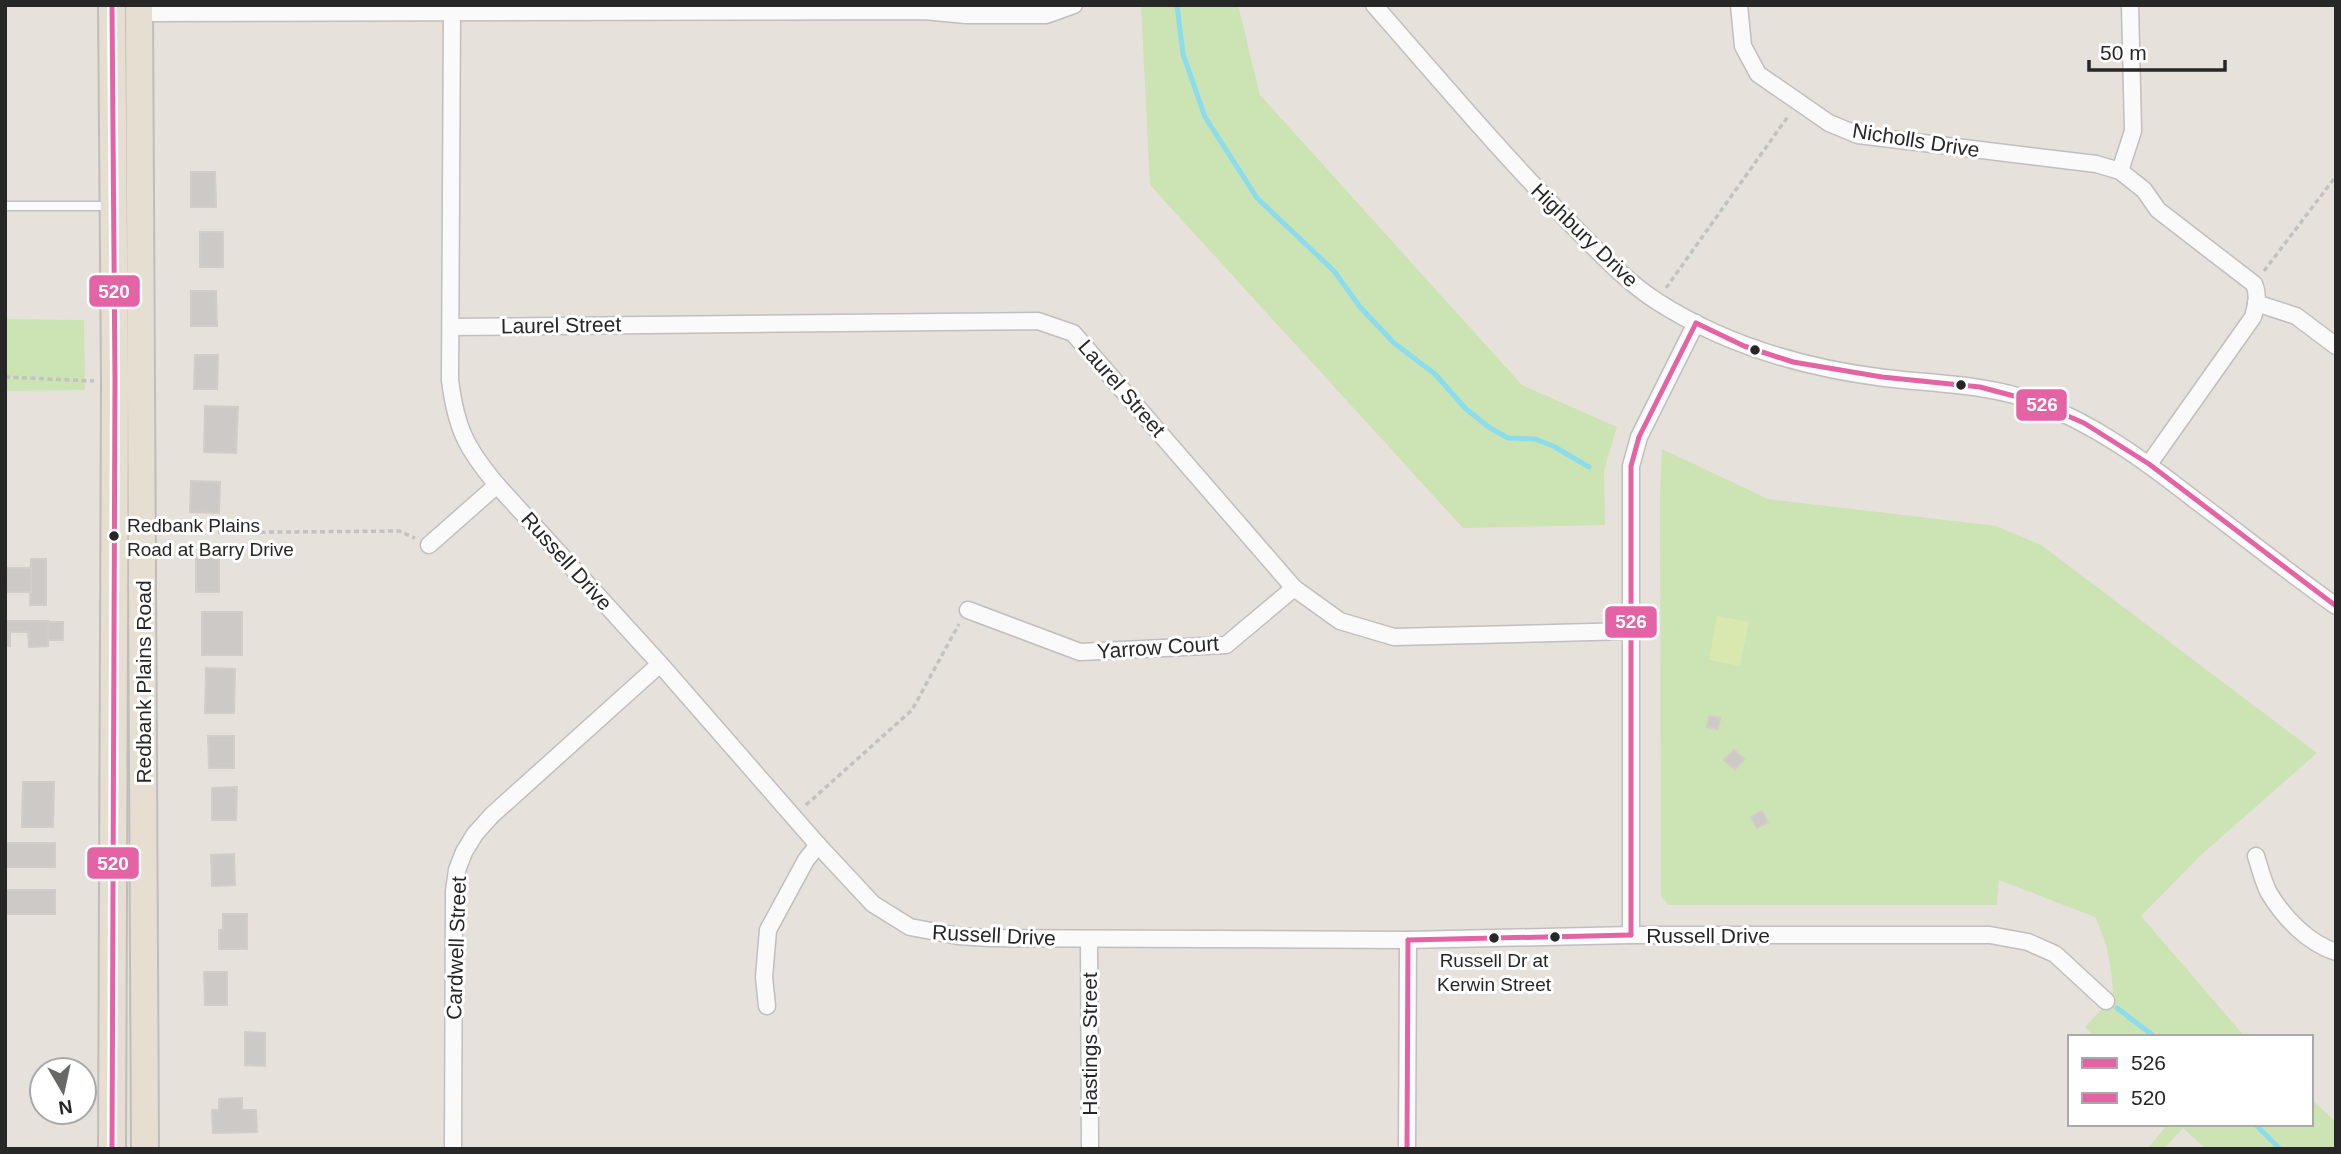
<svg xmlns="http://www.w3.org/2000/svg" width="2341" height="1154" font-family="Arial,sans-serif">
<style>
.green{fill:#cce3b3}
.pitch{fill:#d9e8af}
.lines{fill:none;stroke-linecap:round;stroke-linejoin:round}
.stream{stroke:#8bdded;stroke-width:5}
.building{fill:#cdc9c6;stroke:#d2cdc8;stroke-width:2}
.lane-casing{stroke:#c0bebe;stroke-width:11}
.street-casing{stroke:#c0bebe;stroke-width:19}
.primary-casing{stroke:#bfbdbb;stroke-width:30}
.path{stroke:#c2c2c1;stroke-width:3.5;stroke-dasharray:5 3.5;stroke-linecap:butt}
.lane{stroke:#fbfafa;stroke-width:8}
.street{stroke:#fbfafa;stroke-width:16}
.primary{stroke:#e6dfd1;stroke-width:26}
.bus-1-casing{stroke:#fff;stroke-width:10}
.bus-2-casing{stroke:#fff;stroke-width:10}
.bus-1{stroke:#e463a4;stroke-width:5}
.bus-2{stroke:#e463a4;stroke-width:5}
.bus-dot{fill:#272727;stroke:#fff;stroke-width:2.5}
.labels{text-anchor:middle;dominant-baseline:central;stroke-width:6;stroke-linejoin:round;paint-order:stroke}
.bus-label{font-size:19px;fill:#272727;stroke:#fff;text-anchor:start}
.street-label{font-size:21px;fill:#272727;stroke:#fff}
.line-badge{stroke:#fff;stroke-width:2.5}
.badge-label{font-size:19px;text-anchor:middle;font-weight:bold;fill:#fff}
</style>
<rect width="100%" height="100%" fill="#e7e1dc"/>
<g class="green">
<polygon points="1141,5 1238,5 1260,95 1522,385 1617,427 1604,470 1605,525 1463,528 1150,185"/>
<polygon points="5,319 84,320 85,390 5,391"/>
<path d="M1662 449 1768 499 1996 526 2041 545 2317 753 2202 854 2141 916 2245 1037H2095L2085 1027 2113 997C2112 968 2108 943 2095 917L1999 880 1997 905H1668L1661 896 1660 496Z"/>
<polygon points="2311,1099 2336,1122 2336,1149 2206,1149 2183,1128 2164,1149 2147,1149 2168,1124 2311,1124"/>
</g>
<polygon class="pitch" points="1717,616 1749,622 1740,666 1709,660"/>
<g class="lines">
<g class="stream">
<polyline points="1177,5 1183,54 1205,117 1257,198 1334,271 1360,307 1394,343 1435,374 1466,409 1490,428 1508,438 1535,439 1553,446 1589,467"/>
<polyline points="2117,1008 2155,1037"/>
<polyline points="2255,1124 2280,1149"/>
</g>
</g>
<g class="building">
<polygon points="191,172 215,172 216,207 191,207"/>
<rect x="200" y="232" width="23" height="35"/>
<polygon points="191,291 216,291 217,326 191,326"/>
<polygon points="195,355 218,355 217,389 194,389"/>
<polygon points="205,406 238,407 236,453 204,452"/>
<polygon points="191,481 220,482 219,513 190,512"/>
<rect x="196" y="554" width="23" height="38"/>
<polygon points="31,559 46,559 46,605 30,605"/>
<rect x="5" y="568" width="26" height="24"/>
<rect x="202" y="612" width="40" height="43"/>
<polygon points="5,621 48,621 48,646 29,647 28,632 10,632 10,646 5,646"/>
<rect x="48" y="622" width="15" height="18"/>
<polygon points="206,668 235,669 234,713 205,713"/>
<polygon points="1709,716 1720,718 1718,729 1707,727"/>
<polygon points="208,736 234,736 234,768 209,768"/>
<polygon points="1734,750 1744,759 1735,769 1724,760"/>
<polygon points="23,782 54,782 53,827 22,827"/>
<polygon points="237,787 236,820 212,820 212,788"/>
<polygon points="1762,811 1768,822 1757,828 1751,817"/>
<rect x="5" y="843" width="50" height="24"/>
<polygon points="234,854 235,885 212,886 211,855"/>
<rect x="5" y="890" width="50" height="24"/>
<polygon points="223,914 247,914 247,949 219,949 219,930 223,930"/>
<polygon points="204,972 227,972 227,1005 205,1005"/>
<polygon points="245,1032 265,1033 265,1066 245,1065"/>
<polygon points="242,1098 242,1110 256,1110 257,1132 213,1133 212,1110 219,1110 219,1099"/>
</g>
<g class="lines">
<defs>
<polyline id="lane" points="5,206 110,206"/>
<g id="street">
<path d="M1374 5C1439 79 1502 154 1571 224 1598 251 1625 281 1658 302 1727 346 1804 368 1885 378 1935 384 1988 384 2036 402 2095 424 2145 461 2195 500 2242 535 2288 572 2336 606"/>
<path d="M1739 5 1743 46 1758 74 1829 123 1858 135 2096 164 2120 171 2144 190 2158 210 2254 284C2259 295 2256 306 2253 317L2149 464"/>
<polyline points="139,13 924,11 966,15 1046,15 1074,5"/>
<path d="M452 13 450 380C456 428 466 448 497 485L660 664 818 845 873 904 910 927 958 936 989 938 1408 940 1631 935H1990L2028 942 2055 954 2106 1001"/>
<polyline points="2120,171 2133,131 2130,5"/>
<polyline points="2256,303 2296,316 2336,346"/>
<polyline points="451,327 1038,321 1073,333 1294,588 1340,621 1394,637 1631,631"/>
<polyline points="429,545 497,485"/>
<polyline points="968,610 1080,652 1226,645 1294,588"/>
<path d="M2256 856C2260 868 2263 882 2269 893 2284 918 2308 943 2336 952"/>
<polyline points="1631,935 1631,466 1639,437 1696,323"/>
<polyline points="1089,939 1090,1149"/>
<polyline points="767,1006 764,977 768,930 806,860 818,845"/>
<polyline points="453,1149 454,891 457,870 464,852 475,834 492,815 660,664"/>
<polyline points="1407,1149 1408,940"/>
</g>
<g id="primary">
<polyline points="112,5 115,380 112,1149"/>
<polyline points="139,5 145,1149"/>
</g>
</defs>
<use href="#lane" class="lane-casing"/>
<use href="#street" class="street-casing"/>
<use href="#primary" class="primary-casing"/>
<g class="path">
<polyline points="2264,271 2336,176"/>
<polyline points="1666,288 1789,115"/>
<polyline points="5,377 94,381"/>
<polyline points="167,533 399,531 415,538"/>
<polyline points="806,805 912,710 959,624"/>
</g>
<use href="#lane" class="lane"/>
<use href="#street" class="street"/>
<use href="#primary" class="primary"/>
<defs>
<g id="bus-1">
<polyline points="1696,323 1744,346 1793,362 1882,377 1980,387 2033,401 2084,423 2149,464 2336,606"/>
<polyline points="1631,935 1631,466 1639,437 1696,323"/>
<polyline points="1408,940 1631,935"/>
<polyline points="1407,1149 1408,940"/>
</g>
<polyline id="bus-2" points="112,1149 115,380 112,5"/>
</defs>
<use href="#bus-1" class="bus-1-casing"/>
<use href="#bus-2" class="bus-2-casing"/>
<use href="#bus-1" class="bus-1"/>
<use href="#bus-2" class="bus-2"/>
</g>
<g class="bus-dot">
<circle cx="1755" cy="350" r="6"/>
<circle cx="1961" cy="385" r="6"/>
<circle cx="114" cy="536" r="6"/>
<circle cx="1555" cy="937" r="6"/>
<circle cx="1494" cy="938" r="6"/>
</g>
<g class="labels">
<g class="bus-label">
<text x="127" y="525">Redbank Plains<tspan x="127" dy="24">Road at Barry Drive</tspan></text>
<text x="1494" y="960" text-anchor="middle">Russell Dr at<tspan x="1494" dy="24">Kerwin Street</tspan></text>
</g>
<g class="street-label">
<text transform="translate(1916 140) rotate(9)">Nicholls Drive</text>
<text transform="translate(1585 235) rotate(44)">Highbury Drive</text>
<text transform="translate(561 325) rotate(-1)">Laurel Street</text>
<text transform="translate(1122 388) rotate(49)">Laurel Street</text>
<text transform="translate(567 561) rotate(48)">Russell Drive</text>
<text transform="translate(1158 647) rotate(-4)">Yarrow Court</text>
<text transform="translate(143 682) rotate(-90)">Redbank Plains Road</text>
<text transform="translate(994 935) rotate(3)">Russell Drive</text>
<text x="1708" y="935">Russell Drive</text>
<text transform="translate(456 948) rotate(-88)">Cardwell Street</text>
<text transform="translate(1089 1044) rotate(-90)">Hastings Street</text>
</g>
</g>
<g class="line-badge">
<rect x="88" y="274" width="53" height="34" rx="7" fill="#e463a4"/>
<rect x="2015" y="388" width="53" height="34" rx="7" fill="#e463a4"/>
<rect x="1604" y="605" width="54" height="34" rx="7" fill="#e463a4"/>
<rect x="86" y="846" width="54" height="34" rx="7" fill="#e463a4"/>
</g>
<g class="badge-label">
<text x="114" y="298">520</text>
<text x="2042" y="411">526</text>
<text x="1631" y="628">526</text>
<text x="113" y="870">520</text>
</g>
<rect width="2341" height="1154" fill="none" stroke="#272727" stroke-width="14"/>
<rect x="2068" y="1035" width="245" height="91" fill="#ffffff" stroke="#a9a9a9" stroke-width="2"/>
<rect x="2082" y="1058" width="35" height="10" fill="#e463a4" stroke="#a9a9a9" stroke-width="2"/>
<text x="2131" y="1070" font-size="21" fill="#272727">526</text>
<rect x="2082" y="1093" width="35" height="10" fill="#e463a4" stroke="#a9a9a9" stroke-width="2"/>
<text x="2131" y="1105" font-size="21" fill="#272727">520</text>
<g transform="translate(63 1091) rotate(171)"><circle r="33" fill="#ffffff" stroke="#a9a9a9" stroke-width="2"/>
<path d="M0-5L12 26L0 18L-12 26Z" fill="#6a6866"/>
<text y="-10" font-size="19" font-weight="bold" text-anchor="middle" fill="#272727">N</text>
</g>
<path d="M2089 60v10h136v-10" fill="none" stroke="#272727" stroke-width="3.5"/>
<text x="2100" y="60" font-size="21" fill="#272727" stroke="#ffffff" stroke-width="5" paint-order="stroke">50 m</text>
</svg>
